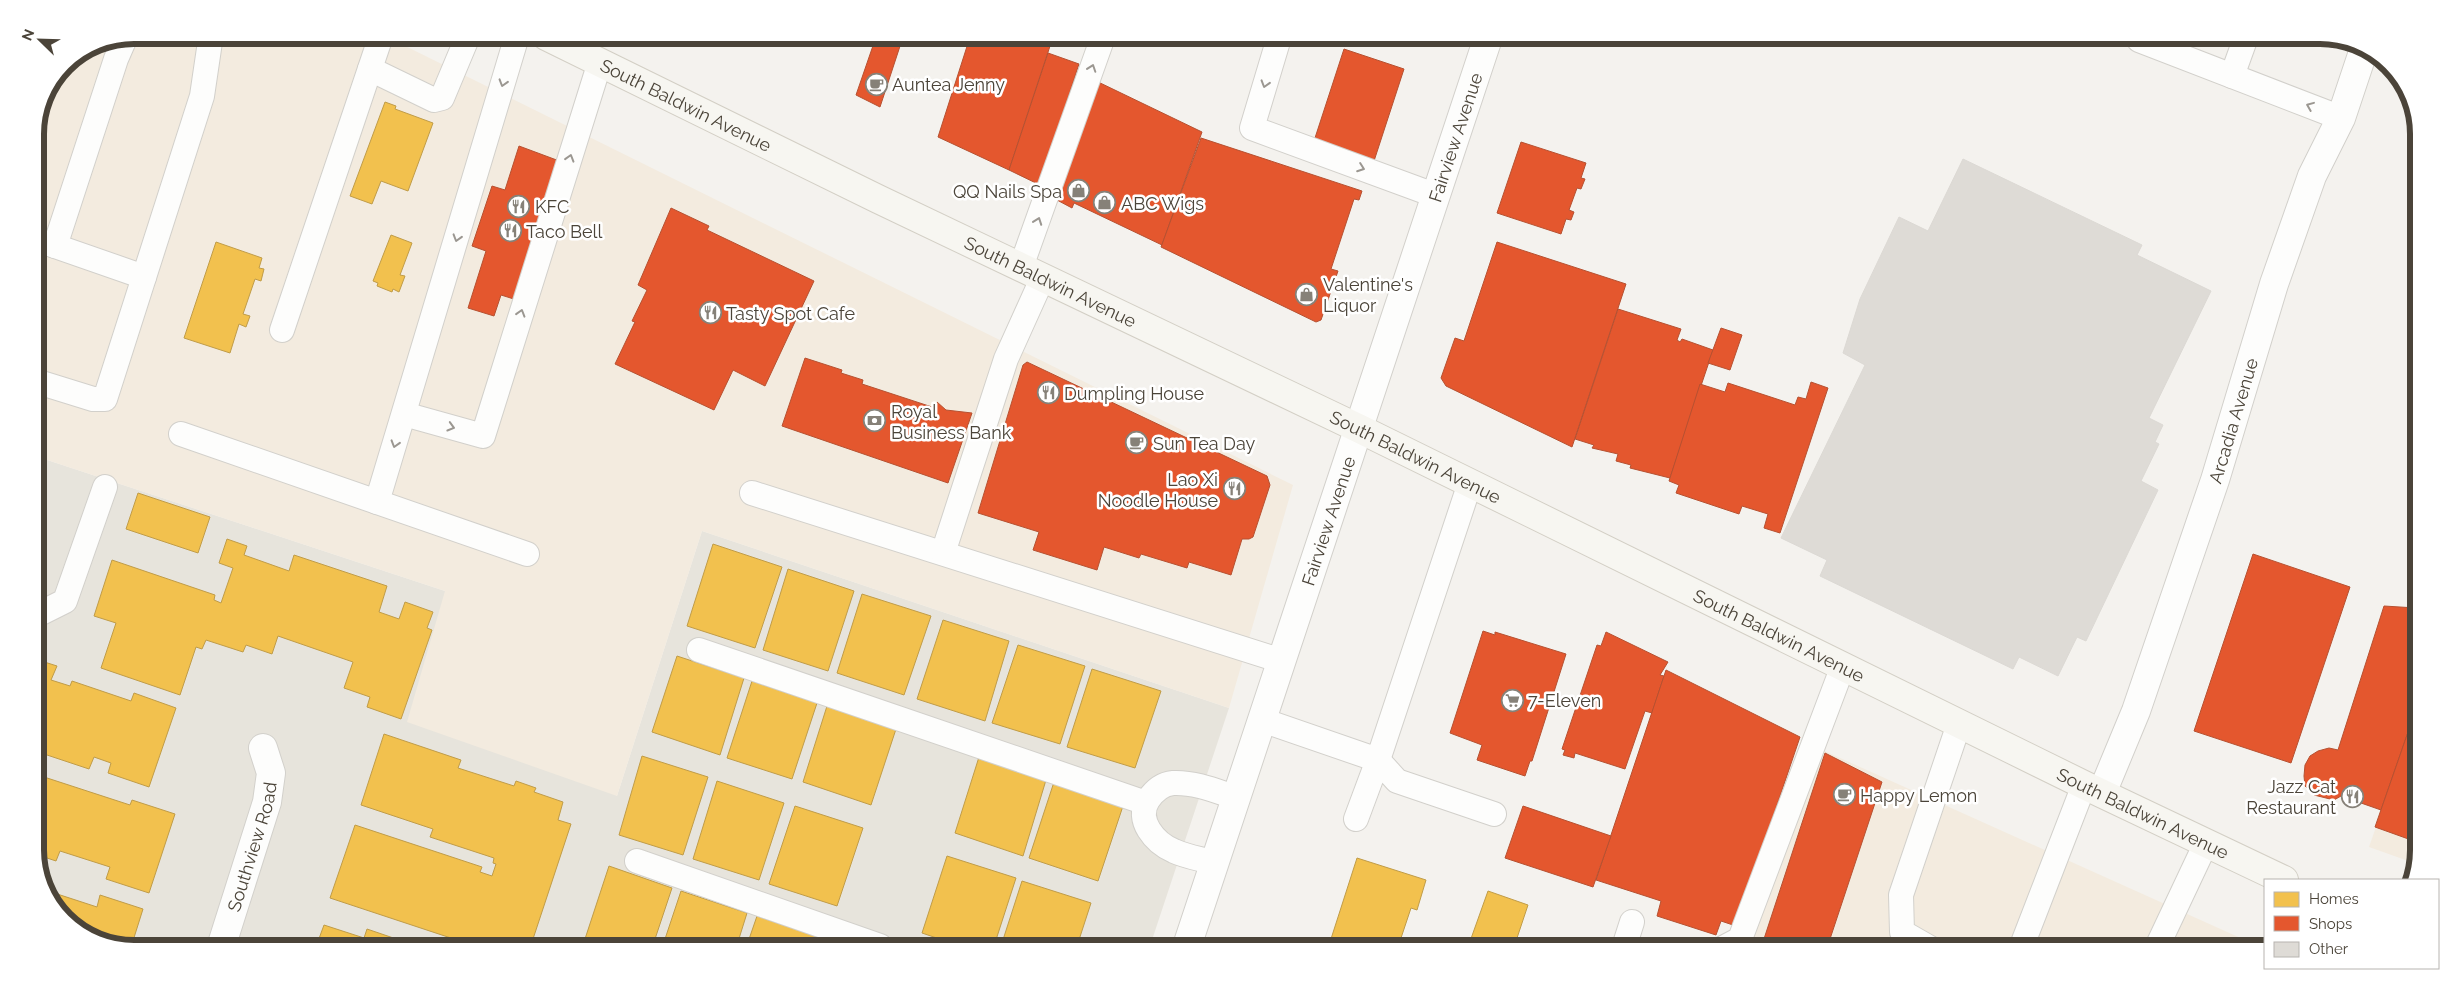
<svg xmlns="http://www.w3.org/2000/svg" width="2454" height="984" font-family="Raleway,sans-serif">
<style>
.residential{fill:#e7e4dc}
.commercial{fill:#f3ebdf}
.homes{fill:#f2c14e;stroke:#c09c48}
.shops{fill:#e4572e;stroke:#b65131}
.building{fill:#dedbd6;stroke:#dcd9d4}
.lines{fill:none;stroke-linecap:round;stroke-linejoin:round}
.service-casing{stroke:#d2d0cb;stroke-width:26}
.minor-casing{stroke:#d2d0cb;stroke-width:30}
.tertiary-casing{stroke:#d2d0cb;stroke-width:30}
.secondary-casing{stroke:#d3cfc5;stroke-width:30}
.service{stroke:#fdfdfc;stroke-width:24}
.minor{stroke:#fdfdfc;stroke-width:28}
.tertiary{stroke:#fdfdfc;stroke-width:28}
.secondary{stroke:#f7f6f1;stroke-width:28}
.oneway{stroke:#9b9791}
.labels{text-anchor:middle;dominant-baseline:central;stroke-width:5;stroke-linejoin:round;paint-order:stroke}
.poi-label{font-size:18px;fill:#4b4439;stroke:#fff;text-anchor:start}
.street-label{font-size:18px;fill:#4b4439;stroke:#fff}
.rim{fill:none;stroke:#4b4439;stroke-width:6}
</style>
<rect width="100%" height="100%" fill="#f4f2ee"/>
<polygon class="residential" points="35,456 445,591 617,796 702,531 1229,708 1150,946 102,944 56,911 35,857"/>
<g class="commercial">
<polygon points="133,35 385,36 1293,485 1229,708 702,531 617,796 407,722 445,591 35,456 35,127 43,95 64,64 96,42"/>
<polygon points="2415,716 2414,863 2369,847"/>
<polygon points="1809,744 2265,949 1746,948"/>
</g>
<g class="homes">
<polygon points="385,102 396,106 395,109 433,123 408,191 381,181 372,204 350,196"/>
<polygon points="391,235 412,243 400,275 405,276 399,292 393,289 392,292 377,286 378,283 373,281"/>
<polygon points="216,242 262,258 259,268 264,269 261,281 255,279 243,314 250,316 246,327 239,324 230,353 184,338"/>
<polygon points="138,493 210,517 198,553 126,529"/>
<polygon points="35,516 45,519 35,550"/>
<polygon points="227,539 247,546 244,555 289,571 294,555 387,586 379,612 399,619 405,602 433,612 427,628 432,630 401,719 367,707 370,697 344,688 353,662 278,636 272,654 246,645 243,652 206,640 202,649 196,647 180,695 101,668 116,623 94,616 112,560 215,595 214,600 221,603 233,568 219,563"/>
<polygon points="713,544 782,567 755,648 687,626"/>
<polygon points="788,569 854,591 828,671 763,650"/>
<polygon points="862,594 931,616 904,695 837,673"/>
<polygon points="943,620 1009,641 985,721 917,699"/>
<polygon points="1018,645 1085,666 1060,744 992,723"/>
<polygon points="677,656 744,678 720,755 652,732"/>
<polygon points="35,659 57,666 51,680 70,686 72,681 131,701 134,693 176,708 149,787 108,773 111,763 94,757 89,769 35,751"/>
<polygon points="1092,669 1161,691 1135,768 1067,747"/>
<polygon points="752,681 817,703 792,779 727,758"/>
<polygon points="827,706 896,729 871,805 803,782"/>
<polygon points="384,734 461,760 458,768 514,786 516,781 536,788 534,792 563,802 558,820 571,824 531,945 490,945 482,942 481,945 472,945 330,898 355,825 482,867 480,872 492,876 496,864 493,863 494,858 430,837 433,829 361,805"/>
<polygon points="642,756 708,777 683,855 619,835"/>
<polygon points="979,757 1046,780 1023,856 955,833"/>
<polygon points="35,765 43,768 41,776 130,805 132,800 175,814 149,893 106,879 110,867 60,851 56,861 35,854"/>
<polygon points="717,781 784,803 759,880 693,859"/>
<polygon points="1054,782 1123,806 1098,881 1029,858"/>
<polygon points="795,806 863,828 837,906 769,884"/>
<polygon points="947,856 1016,878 994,946 960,946 922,933"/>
<polygon points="1357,858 1426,880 1417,910 1411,908 1398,947 1318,947 1321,939 1330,942"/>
<polygon points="609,866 672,888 653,945 583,945"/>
<polygon points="43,878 51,881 48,891 97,907 100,895 143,909 132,944 102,944 56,911"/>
<polygon points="1022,881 1091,903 1077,946 1001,946"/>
<polygon points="681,891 747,913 737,945 663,945"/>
<polygon points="1488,891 1528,905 1514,947 1468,947"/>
<polygon points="757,916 822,938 819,945 747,945"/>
<polygon points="324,925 364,938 367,929 411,944 317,944"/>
</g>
<g class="shops">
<polygon points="876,37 903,37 880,107 856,95"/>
<polygon points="970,37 1053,37 1009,170 938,137"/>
<polygon points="1344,49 1404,69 1374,161 1314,141"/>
<polygon points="1048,53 1079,64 1040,185 1009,170"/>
<polygon points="1094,80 1202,132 1162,245 1074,203 1072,208 1057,200"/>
<polygon points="1201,138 1362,191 1359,200 1354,199 1331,269 1338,271 1321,320 1316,322 1161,247"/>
<polygon points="1521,142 1586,163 1581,178 1585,179 1581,189 1577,188 1569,210 1574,212 1571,220 1566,219 1561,234 1497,213"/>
<polygon points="519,146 562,162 517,300 501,295 494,316 468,308 486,251 472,246 492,186 505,190"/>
<polygon points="671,208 709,226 707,230 814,281 765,386 733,370 714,410 615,364 635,322 632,321 647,290 638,285"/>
<polygon points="1497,242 1626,284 1572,447 1446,386 1441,378 1455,338 1464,341"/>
<polygon points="1618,309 1681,329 1677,340 1680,342 1682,339 1713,350 1670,478 1630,468 1631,465 1616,461 1618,454 1592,448 1594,445 1575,439"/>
<polygon points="1721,328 1742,335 1730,370 1708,363"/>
<polygon points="805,358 842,370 841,373 863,380 862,384 932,407 937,402 946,410 972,413 948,483 782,426"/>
<polygon points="1027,362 1267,476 1270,485 1253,537 1249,539 1242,539 1231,575 1189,562 1187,568 1141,554 1139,558 1104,547 1097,570 1033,550 1039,532 978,513 1023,365"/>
<polygon points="1811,382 1828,388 1780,533 1764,528 1768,514 1742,506 1739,514 1676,493 1679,485 1669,481 1700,384 1725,392 1728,383 1795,405 1798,397 1806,399"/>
<polygon points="2253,554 2350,587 2291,763 2194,731"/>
<polygon points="2384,606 2416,608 2415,712 2381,810 2341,796 2334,800 2314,795 2305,786 2304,776 2305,765 2310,756 2318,751 2329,748 2338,750"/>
<polygon points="1483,631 1495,635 1495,632 1566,654 1532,761 1530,761 1525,776 1477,760 1482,745 1450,733"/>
<polygon points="1606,632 1668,662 1660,675 1664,676 1652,713 1645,711 1625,769 1575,753 1574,758 1563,755 1565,750 1562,749 1597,645 1601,646"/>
<polygon points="1666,670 1800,737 1736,926 1721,921 1716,935 1657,916 1661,901 1596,880"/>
<polygon points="2415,712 2414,841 2375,827"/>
<polygon points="1825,753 1882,782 1827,948 1761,948"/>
<polygon points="1523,806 1611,836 1593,887 1505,858"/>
</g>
<polygon class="building" points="1963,159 2142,245 2137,255 2211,291 2149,418 2163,425 2155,442 2159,444 2141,481 2158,490 2086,641 2077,637 2058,676 2019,657 2013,669 1820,576 1827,560 1781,538 1865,365 1843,353 1860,299 1899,217 1928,231"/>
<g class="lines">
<defs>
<g id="service">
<polyline points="1279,38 1252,128 1437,196"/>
<polyline points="2139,40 2341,118"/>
<polyline points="370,69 434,100 442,98 468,36"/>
<polyline points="2232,76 2245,40"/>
<polyline points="35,239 144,277"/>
<polyline points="55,246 116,59 126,36"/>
<polyline points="1021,267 1103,37"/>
<polyline points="282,330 381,36"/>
<polyline points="35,381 93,399 105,399 202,96 211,35"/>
<polyline points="404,414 483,436 600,62"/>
<polyline points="181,434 527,554"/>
<polyline points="752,493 1282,661"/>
<polyline points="377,502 517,36"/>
<polyline points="943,553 1006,359 1043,277"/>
<polyline points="35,616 65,601 105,487"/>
<polyline points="699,650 1146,803"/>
<polyline points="1262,720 1378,760 1470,483"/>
<polyline points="1356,819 1378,760 1397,781 1494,814"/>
<polyline points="637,861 880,946"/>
<path d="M1215 863C1202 859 1187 857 1174 851 1155 843 1135 820 1148 800 1154 791 1162 784 1173 783 1195 782 1216 791 1237 798"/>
<polyline points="1624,947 1632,922"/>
<polyline points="1723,948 1740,939 1843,666"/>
<polyline points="1930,948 1902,932 1901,895 1959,724"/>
<polyline points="2021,948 2084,785"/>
<polyline points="2156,949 2206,843"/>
</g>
<g id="minor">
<path id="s1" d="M2102 793 2136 711 2215 480 2274 284 2312 176 2341 118 2364 49"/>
<path id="s2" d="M222 944 267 802 271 773 263 748"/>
</g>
<g id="tertiary">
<path id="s3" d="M1187 946 1488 38"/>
</g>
<g id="secondary">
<path id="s4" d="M546 36 878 199 1360 429 2084 785 2284 880"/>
</g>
</defs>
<use href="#service" class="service-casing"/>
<use href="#minor" class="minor-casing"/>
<use href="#tertiary" class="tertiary-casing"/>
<use href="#secondary" class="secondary-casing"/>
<use href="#service" class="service"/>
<use href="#minor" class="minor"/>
<use href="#tertiary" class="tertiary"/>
<use href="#secondary" class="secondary"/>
</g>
<defs><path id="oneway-chevron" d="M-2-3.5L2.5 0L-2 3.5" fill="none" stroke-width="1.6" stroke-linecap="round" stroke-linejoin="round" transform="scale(1.25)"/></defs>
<g class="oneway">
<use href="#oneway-chevron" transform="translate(1092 68) rotate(-71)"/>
<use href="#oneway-chevron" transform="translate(503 83) rotate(107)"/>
<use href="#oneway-chevron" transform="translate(1265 84) rotate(107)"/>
<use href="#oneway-chevron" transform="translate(2310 106) rotate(-158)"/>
<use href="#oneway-chevron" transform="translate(570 158) rotate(-73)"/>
<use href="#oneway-chevron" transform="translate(1361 168) rotate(20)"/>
<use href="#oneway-chevron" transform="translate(1038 221) rotate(-70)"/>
<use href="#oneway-chevron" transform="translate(457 238) rotate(107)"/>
<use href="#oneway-chevron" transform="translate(521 313) rotate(-73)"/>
<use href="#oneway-chevron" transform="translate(451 427) rotate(16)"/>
<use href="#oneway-chevron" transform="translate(395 444) rotate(107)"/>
</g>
<defs>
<symbol id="cafe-ring" viewBox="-11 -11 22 22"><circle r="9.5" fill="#fff" stroke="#868178" stroke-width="1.5"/><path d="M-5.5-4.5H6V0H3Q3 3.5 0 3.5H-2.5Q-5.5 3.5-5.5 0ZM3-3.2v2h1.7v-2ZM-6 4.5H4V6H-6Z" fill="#868178"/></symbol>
<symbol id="shop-ring" viewBox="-11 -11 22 22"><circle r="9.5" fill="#fff" stroke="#868178" stroke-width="1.5"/><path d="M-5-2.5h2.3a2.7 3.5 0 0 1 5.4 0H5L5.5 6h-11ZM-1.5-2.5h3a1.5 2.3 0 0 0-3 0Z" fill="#868178"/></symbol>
<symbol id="restaurant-ring" viewBox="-11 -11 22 22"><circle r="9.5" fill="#fff" stroke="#868178" stroke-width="1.5"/><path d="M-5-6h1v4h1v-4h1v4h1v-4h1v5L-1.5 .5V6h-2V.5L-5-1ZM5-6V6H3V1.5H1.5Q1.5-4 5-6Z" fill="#868178"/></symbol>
<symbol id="bank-ring" viewBox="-11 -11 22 22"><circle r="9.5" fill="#fff" stroke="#868178" stroke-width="1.5"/><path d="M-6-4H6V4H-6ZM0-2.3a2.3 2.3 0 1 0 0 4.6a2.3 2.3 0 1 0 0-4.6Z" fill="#868178"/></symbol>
<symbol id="supermarket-ring" viewBox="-11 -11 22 22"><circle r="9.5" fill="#fff" stroke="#868178" stroke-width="1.5"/><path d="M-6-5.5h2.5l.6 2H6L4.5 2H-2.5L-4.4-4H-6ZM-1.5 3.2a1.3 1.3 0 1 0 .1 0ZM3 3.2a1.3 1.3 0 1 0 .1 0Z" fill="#868178"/></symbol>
</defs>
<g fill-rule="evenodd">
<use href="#cafe-ring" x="864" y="72" width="25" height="25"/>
<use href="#shop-ring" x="1066" y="178" width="25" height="25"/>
<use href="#shop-ring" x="1092" y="190" width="25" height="25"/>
<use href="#restaurant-ring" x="506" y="194" width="25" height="25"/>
<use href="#restaurant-ring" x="498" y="218" width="25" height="25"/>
<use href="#shop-ring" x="1294" y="282" width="25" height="25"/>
<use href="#restaurant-ring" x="698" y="300" width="25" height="25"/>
<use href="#restaurant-ring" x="1036" y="380" width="25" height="25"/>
<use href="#bank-ring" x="862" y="408" width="25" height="25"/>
<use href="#cafe-ring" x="1124" y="430" width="25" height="25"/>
<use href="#restaurant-ring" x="1222" y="476" width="25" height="25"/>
<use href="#supermarket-ring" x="1500" y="688" width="25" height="25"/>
<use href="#cafe-ring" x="1832" y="782" width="25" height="25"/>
<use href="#restaurant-ring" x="2340" y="784" width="25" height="25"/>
</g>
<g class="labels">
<g class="poi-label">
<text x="892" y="84">Auntea Jenny</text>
<text x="1062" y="191" text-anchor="end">QQ Nails Spa</text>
<text x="1121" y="203">ABC Wigs</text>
<text x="535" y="206">KFC</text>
<text x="526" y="231">Taco Bell</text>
<text x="1323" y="284">Valentine's<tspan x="1323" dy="21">Liquor</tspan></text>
<text x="726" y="313">Tasty Spot Cafe</text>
<text x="1064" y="393">Dumpling House</text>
<text x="891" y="411">Royal<tspan x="891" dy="21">Business Bank</tspan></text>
<text x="1153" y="443">Sun Tea Day</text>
<text x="1218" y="479" text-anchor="end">Lao Xi<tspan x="1218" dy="21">Noodle House</tspan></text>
<text x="1528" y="700">7-Eleven</text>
<text x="2336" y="786" text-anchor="end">Jazz Cat<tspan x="2336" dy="21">Restaurant</tspan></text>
<text x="1860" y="795">Happy Lemon</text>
</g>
<g class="street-label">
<text stroke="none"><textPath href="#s4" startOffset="156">South Baldwin Avenue</textPath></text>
<text stroke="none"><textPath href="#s3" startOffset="852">Fairview Avenue</textPath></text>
<text stroke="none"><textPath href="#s4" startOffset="561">South Baldwin Avenue</textPath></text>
<text stroke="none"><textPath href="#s1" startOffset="395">Arcadia Avenue</textPath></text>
<text stroke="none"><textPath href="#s4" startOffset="966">South Baldwin Avenue</textPath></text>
<text stroke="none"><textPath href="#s3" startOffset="448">Fairview Avenue</textPath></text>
<text stroke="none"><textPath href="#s4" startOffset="1371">South Baldwin Avenue</textPath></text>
<text stroke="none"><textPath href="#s4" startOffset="1776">South Baldwin Avenue</textPath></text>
<text stroke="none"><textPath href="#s2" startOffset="102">Southview Road</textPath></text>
</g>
</g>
<path d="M0 0H2454V984H0ZM134 44H2320A90 90 0 0 1 2410 134V850A90 90 0 0 1 2320 940H134A90 90 0 0 1 44 850V134A90 90 0 0 1 134 44Z" fill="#fff" fill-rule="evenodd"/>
<path class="rim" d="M134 44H2320A90 90 0 0 1 2410 134V850A90 90 0 0 1 2320 940H134A90 90 0 0 1 44 850V134A90 90 0 0 1 134 44Z"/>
<rect x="2264" y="879" width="175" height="90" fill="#ffffff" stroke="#b7b4b0"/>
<rect x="2274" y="892" width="25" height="15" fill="#f2c14e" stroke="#b7b4b0"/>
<text x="2309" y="904" font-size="15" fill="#4b4439">Homes</text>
<rect x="2274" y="916" width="25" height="15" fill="#e4572e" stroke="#b7b4b0"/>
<text x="2309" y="929" font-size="15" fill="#4b4439">Shops</text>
<rect x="2274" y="942" width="25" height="15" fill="#dedbd6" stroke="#b7b4b0"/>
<text x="2309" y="954" font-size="15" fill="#4b4439">Other</text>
<g transform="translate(40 40) rotate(293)" stroke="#ffffff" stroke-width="4" paint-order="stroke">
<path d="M0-4L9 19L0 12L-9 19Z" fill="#4b4439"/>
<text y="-8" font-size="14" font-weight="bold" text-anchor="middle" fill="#4b4439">N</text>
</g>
</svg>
